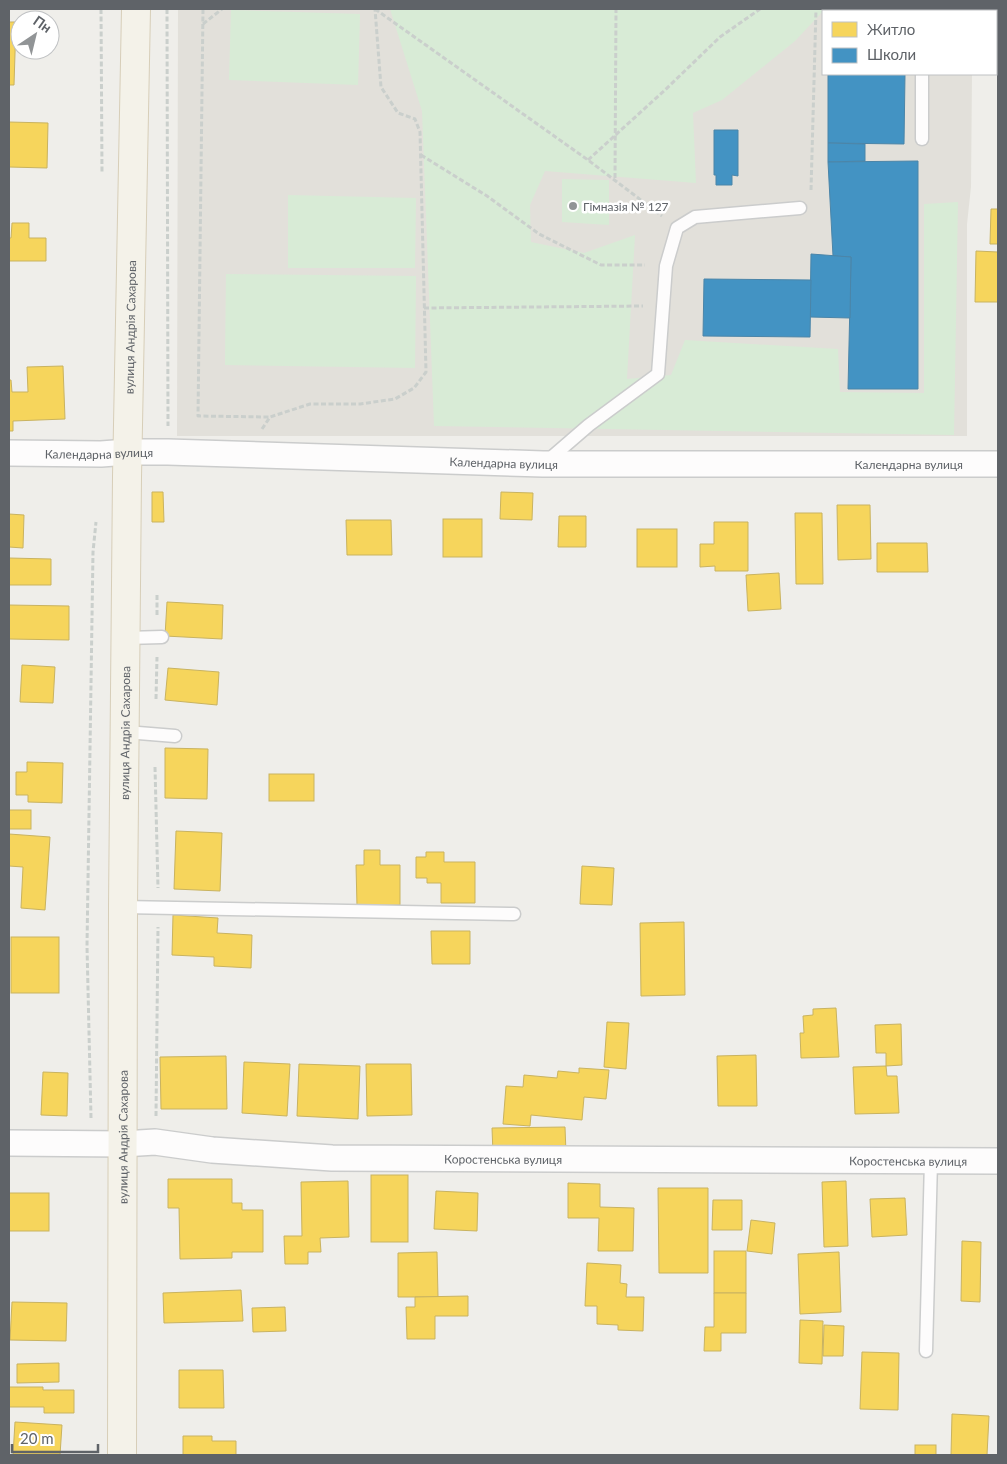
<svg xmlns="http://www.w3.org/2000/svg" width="1007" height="1464" font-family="Lato,sans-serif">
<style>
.education{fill:#e2e0da}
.green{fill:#d8ebd6}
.homes{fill:#f6d55c;stroke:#c9b360}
.schools{fill:#4393c3;stroke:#4b85a8}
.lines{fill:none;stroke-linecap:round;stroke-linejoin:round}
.lane-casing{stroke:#cbcccc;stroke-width:15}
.street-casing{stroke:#cbcccc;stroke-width:28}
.primary-casing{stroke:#d7ceb8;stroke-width:30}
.path{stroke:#cacfcc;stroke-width:3;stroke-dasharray:5 2.5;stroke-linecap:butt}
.lane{stroke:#fdfcfc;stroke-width:12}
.street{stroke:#fdfcfc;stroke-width:25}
.primary{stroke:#f4f2e9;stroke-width:28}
.poi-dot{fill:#919496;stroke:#fff;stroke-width:2}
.labels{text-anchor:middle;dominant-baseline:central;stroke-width:5;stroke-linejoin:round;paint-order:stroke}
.poi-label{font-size:12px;fill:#5f6368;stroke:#fff;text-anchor:start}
.street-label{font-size:12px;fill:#5f6368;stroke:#fff}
</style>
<rect width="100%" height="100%" fill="#efeeea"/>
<polygon class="education" points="178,9 972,9 972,11 823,11 823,74 972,74 971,187 967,224 967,436 177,436"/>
<g class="green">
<polygon points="390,9 825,9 795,41 722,100 693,113 696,183 545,171 530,205 531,242 584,253 635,235 627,379 671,375 685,340 838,349 840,392 924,393 924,204 958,202 954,435 434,426 422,111"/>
<polygon points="231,10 360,14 358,85 229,80"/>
<polygon points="562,179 609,180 609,225 562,222"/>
<polygon points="288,195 416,198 415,268 288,268"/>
<polygon points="226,274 416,276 415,368 225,365"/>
</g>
<g class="homes">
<polygon points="9,22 16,22 14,85 9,85"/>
<polygon points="9,122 48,123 47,168 9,167"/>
<polygon points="991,209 998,209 998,244 990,244"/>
<polygon points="12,223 29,223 29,238 46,238 46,261 9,261 9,238 11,238"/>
<polygon points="976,251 998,252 998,302 975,302"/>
<polygon points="63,366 65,419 13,421 13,431 9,431 9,380 11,380 12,392 28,392 27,367"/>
<polygon points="152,492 163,492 164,522 152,522"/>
<polygon points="501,492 533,493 532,520 500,519"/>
<polygon points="837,505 870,505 871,559 838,560"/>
<polygon points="795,513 822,513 823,584 796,584"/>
<polygon points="9,514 24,515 23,548 9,547"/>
<polygon points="559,516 586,516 586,547 558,547"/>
<rect x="443" y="519" width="39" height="38"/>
<polygon points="346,520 391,520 392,555 347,555"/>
<polygon points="714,522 748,522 748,571 715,571 715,566 700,567 700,544 714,544"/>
<rect x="637" y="529" width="40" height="38"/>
<polygon points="877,543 927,543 928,572 877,572"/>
<polygon points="9,558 51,559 51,585 9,585"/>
<polygon points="779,573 781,609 748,611 746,575"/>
<polygon points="167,602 223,605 222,639 165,636"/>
<polygon points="9,605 69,606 69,640 9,639"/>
<polygon points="22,665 55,667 53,703 20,702"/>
<polygon points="168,668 219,672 217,705 165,700"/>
<polygon points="165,748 208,749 207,799 165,798"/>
<polygon points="27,762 63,763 62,803 28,802 28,795 16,795 16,772 27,772"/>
<rect x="269" y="774" width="45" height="27"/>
<rect x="9" y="810" width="22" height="19"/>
<polygon points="176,831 222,833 220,891 174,889"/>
<polygon points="9,834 50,837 45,910 21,908 23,867 9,866"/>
<polygon points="364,850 380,850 380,865 400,865 400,905 357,906 356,865 364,865"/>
<polygon points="426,852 444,852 444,862 475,862 475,903 441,903 441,883 427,883 427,878 416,878 416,857 426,857"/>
<polygon points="582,866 614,868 612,905 580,904"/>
<polygon points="173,915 218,918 217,933 252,935 251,968 214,966 214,957 172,955"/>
<polygon points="684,922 685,995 641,996 640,923"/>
<polygon points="431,931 470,931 470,964 432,964"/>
<rect x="11" y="937" width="48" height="56"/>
<polygon points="836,1008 839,1057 801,1058 800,1033 804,1033 803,1016 813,1015 813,1009"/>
<polygon points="607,1022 629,1023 626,1069 604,1067"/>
<polygon points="901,1024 902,1065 886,1066 886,1053 876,1053 875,1025"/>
<polygon points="756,1055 757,1106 718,1106 717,1056"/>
<polygon points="226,1056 227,1109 161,1109 160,1057"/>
<polygon points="244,1062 290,1064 287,1116 242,1113"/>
<polygon points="299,1064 360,1066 358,1119 297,1116"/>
<polygon points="366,1064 411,1064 412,1115 367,1116"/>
<polygon points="886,1066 887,1076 897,1076 899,1113 855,1114 853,1067"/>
<polygon points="579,1068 609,1070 606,1099 584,1097 582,1120 531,1115 530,1126 503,1124 506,1086 523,1087 524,1075 557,1078 558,1071 579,1073"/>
<polygon points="43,1072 68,1073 67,1116 41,1115"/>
<polygon points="565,1127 566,1153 493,1154 492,1128"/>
<rect x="371" y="1175" width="37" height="67"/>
<polygon points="168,1179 232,1179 232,1203 242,1203 242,1210 263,1210 263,1252 232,1252 232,1258 180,1259 179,1208 168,1208"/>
<polygon points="348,1181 349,1237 320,1238 321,1252 308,1252 308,1264 285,1264 284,1236 302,1236 301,1182"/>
<polygon points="846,1181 848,1246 824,1247 822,1182"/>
<polygon points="568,1183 600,1184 600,1207 634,1208 633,1251 598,1251 599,1218 568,1218"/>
<polygon points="658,1188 708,1188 708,1273 659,1273"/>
<polygon points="436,1191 478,1193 477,1231 434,1229"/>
<rect x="9" y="1193" width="40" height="38"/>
<polygon points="905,1198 907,1235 872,1237 870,1199"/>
<polygon points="713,1200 742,1200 742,1230 712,1230"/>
<polygon points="751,1220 775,1223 772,1254 747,1251"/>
<polygon points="962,1241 981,1242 980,1302 961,1301"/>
<rect x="714" y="1251" width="32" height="42"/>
<polygon points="437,1252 438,1297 398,1297 398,1253"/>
<polygon points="839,1252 841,1312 800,1314 798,1254"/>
<polygon points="587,1263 621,1265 620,1283 627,1284 626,1297 644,1297 643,1331 618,1330 618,1325 597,1324 597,1306 585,1306"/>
<polygon points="241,1290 243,1321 164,1323 163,1293"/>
<polygon points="714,1293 746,1293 746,1333 721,1333 721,1351 704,1351 705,1327 714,1327"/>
<polygon points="468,1296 468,1316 435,1316 435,1339 407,1339 406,1307 415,1307 415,1297"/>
<polygon points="12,1302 67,1303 66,1341 10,1340"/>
<polygon points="285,1307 286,1331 253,1332 252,1308"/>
<polygon points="800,1320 823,1321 822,1364 799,1363"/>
<polygon points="824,1325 844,1326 843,1356 823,1356"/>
<polygon points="862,1352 899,1353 898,1410 860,1409"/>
<polygon points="59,1363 59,1382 17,1383 17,1364"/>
<polygon points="179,1370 223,1370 224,1408 179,1408"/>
<polygon points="9,1387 43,1387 43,1390 74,1390 74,1413 44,1413 44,1407 9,1407"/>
<polygon points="952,1414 989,1416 987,1455 951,1455"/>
<polygon points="15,1422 62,1425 60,1455 13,1455"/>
<polygon points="183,1436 212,1436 212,1441 236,1441 236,1455 183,1455"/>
<rect x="915" y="1445" width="21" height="10"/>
</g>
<g class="schools">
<rect x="849" y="9" width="30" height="2"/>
<polygon points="828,74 905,74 904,144 828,143"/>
<polygon points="714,130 738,130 738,176 732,175 732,185 716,185 716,175 714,175"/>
<polygon points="828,143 865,144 865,161 828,162"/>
<polygon points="918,161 918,389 848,389 851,257 833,256 828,162"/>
<polygon points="811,254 851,257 850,318 810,317"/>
<polygon points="704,279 811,280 810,337 703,336"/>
</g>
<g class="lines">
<defs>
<g id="lane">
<polyline points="922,9 922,11"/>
<polyline points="922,139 922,74"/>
<polyline points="545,463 589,425 658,374 666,266 677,228 695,217 800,208"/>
<polyline points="126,638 162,637"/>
<polyline points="126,732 175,736"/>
<polyline points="123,907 514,914"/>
<polyline points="926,1351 931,1161"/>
</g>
<g id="street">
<path id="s1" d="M9 453 101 454 128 452H168L543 464H998"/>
<path id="s2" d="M9 1143 123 1144 155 1142 212 1150 332 1158 998 1161"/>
</g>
<g id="primary">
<path id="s3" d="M122 1455 123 907 127 477 136 9"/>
</g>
</defs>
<use href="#lane" class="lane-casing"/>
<use href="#street" class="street-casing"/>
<use href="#primary" class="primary-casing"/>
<g class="path">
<polyline points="101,9 102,173"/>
<polyline points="167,9 168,426"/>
<polyline points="203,9 198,416 269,417"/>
<polyline points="375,9 588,160 662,216"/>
<polyline points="203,24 222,9"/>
<polyline points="421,155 487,196 539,234 601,265 645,265"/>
<polyline points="588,160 665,90 720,37 760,9"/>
<polyline points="615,178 616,9"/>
<polyline points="811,190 816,9"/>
<polyline points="424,308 643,306"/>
<polyline points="262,429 270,417 310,404 360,404 395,399 414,388 426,372 420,132 415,119 398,113 381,87 375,9"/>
<polyline points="157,595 157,616"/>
<polyline points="156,699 157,657"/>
<polyline points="155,767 158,888"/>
<polyline points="156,1116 158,927"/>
<polyline points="91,1118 87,946 93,552 96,522"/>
</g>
<use href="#lane" class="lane"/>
<use href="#street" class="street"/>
<use href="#primary" class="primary"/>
</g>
<circle class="poi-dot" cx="573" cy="206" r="5"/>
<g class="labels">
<g class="poi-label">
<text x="583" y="206">Гімназія № 127</text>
</g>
<g class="street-label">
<text stroke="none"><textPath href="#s3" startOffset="1128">вулиця Андрія Сахарова</textPath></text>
<text stroke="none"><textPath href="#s1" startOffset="90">Календарна вулиця</textPath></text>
<text stroke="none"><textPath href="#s1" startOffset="495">Календарна вулиця</textPath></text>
<text stroke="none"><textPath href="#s1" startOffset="900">Календарна вулиця</textPath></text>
<text stroke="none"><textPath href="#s3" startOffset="722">вулиця Андрія Сахарова</textPath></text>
<text stroke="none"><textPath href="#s3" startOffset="318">вулиця Андрія Сахарова</textPath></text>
<text stroke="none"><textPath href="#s2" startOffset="495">Коростенська вулиця</textPath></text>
<text stroke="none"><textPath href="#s2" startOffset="900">Коростенська вулиця</textPath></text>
</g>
</g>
<rect width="1007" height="1464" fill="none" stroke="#5f6368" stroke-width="20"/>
<rect x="822" y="10" width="175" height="65" fill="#ffffff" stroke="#bfc1c3"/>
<rect x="832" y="22" width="25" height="15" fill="#f6d55c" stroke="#bfc1c3"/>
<text x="867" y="35" font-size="15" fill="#5f6368">Житло</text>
<rect x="832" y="48" width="25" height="15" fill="#4393c3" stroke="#bfc1c3"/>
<text x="867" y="60" font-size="15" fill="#5f6368">Школи</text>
<g transform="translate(35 35) rotate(35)"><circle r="24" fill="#ffffff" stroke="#bfc1c3"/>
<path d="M0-4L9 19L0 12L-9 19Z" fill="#919496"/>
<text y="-8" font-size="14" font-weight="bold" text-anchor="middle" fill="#5f6368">Пн</text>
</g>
<path d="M12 1444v8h86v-8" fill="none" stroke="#5f6368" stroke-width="2.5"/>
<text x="20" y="1444" font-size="15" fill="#5f6368" stroke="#ffffff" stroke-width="4" paint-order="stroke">20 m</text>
</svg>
